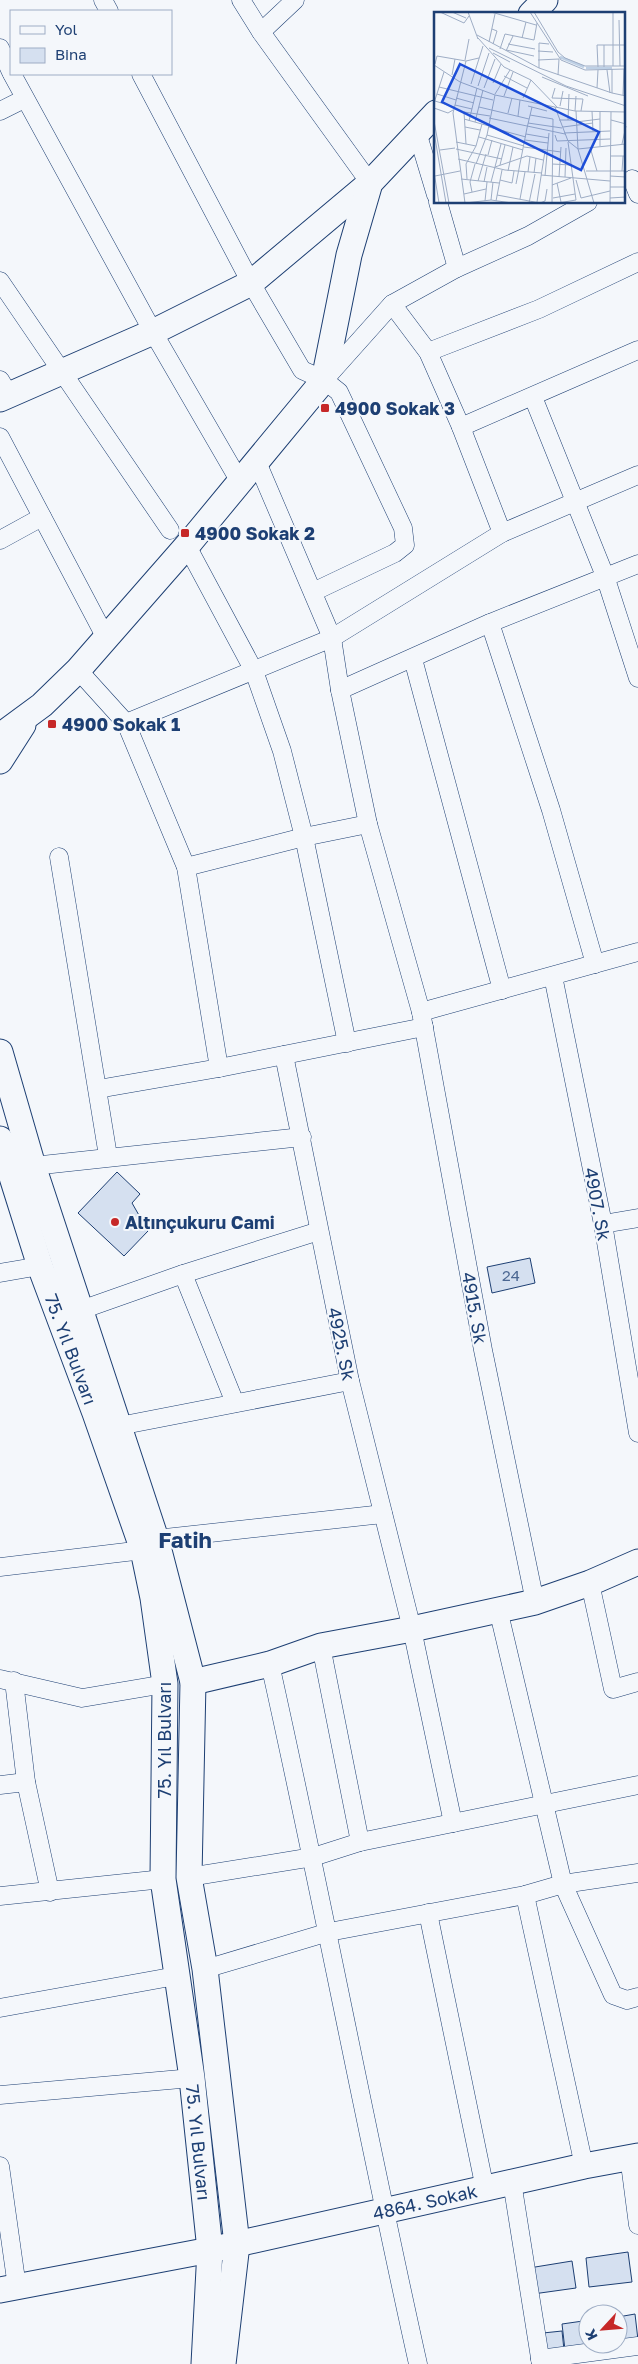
<svg xmlns="http://www.w3.org/2000/svg" width="638" height="2364" font-family="'Golos Text',sans-serif">
<style>
.building{fill:#d5e0f0;stroke:#1d3f73}
.lines{fill:none;stroke-linecap:round;stroke-linejoin:round}
.street-casing{stroke:#1d3f73;stroke-width:19}
.secondary-casing{stroke:#1d3f73;stroke-width:27}
.street{stroke:#f4f7fb;stroke-width:18}
.secondary{stroke:#f4f7fb;stroke-width:25}
.poi-dot{fill:#c62828;stroke:#f4f7fb;stroke-width:2}
.labels{text-anchor:middle;dominant-baseline:central;stroke-width:4;stroke-linejoin:round;paint-order:stroke}
.number-label{font-size:15px;fill:#4b6792}
.poi-label{font-size:18px;font-weight:bold;fill:#1d3f73;stroke:#f4f7fb;text-anchor:start}
.street-label{font-size:18px;fill:#1d3f73;stroke:#f4f7fb}
.district-label{font-size:22px;font-weight:bold;fill:#1d3f73;stroke:#f4f7fb}
.inset-river{fill:none;stroke:#bed0e5;stroke-width:2.5}
.inset-road{fill:none;stroke:#9eadc5;stroke-width:1}
.view{fill:#1d4ed8;fill-opacity:0.15;stroke:#1d4ed8;stroke-width:2.5}
.inset-edge{fill:none;stroke:#1d3f73;stroke-width:2.5}
</style>
<rect width="100%" height="100%" fill="#f4f7fb"/>
<g class="building">
<polygon points="117,1172 140,1194 132,1203 148,1231 124,1256 78,1213"/>
<polygon points="530,1258 535,1283 492,1293 487,1267"/>
<polygon points="628,2252 632,2282 589,2287 586,2258"/>
<polygon points="572,2261 576,2288 533,2294 529,2268"/>
<polygon points="635,2314 638,2340 618,2343 618,2317"/>
<polygon points="583,2321 586,2347 565,2350 562,2324"/>
<polygon points="588,2325 588,2347 585,2326"/>
<polygon points="562,2331 564,2350 546,2353 543,2333"/>
</g>
<g class="lines">
<defs>
<g id="street">
<polyline points="103,0 109,11"/>
<polyline points="241,0 261,32 370,183"/>
<polyline points="261,32 295,0"/>
<polyline points="0,48 11,72"/>
<polyline points="12,74 153,332 240,482"/>
<polyline points="141,74 251,283 302,370 324,380 339,392 403,528 405,545 395,553 313,592"/>
<polyline points="0,111 24,99"/>
<polyline points="417,132 436,195"/>
<polyline points="632,179 638,194"/>
<polyline points="438,202 457,268"/>
<polyline points="0,281 170,530"/>
<polyline points="392,304 428,352 461,427 502,533"/>
<polyline points="428,352 539,309 638,262"/>
<polyline points="325,379 392,304 457,268 528,236 588,202"/>
<polyline points="0,380 9,395"/>
<polyline points="533,397 605,576 638,678"/>
<polyline points="461,427 638,350"/>
<polyline points="0,437 106,638"/>
<polyline points="257,462 332,638 340,690 368,824 421,1012 483,1350 535,1602"/>
<polyline points="0,540 42,517"/>
<polyline points="187,546 254,671 282,751 304,837 347,1043"/>
<polyline points="490,623 551,810 595,964"/>
<polyline points="413,659 502,990"/>
<polyline points="78,670 126,723 186,867 219,1068"/>
<polyline points="340,690 490,623 638,564"/>
<polyline points="126,723 332,638 502,533 638,475"/>
<polyline points="59,857 108,1156"/>
<polyline points="186,867 304,837 368,824"/>
<polyline points="553,976 603,1224 638,1433"/>
<polyline points="421,1012 638,952"/>
<polyline points="284,1055 350,1381 412,1629 453,1823"/>
<polyline points="98,1089 219,1068 424,1027"/>
<polyline points="33,1166 302,1137"/>
<polyline points="603,1224 638,1218"/>
<polyline points="0,1273 40,1266"/>
<polyline points="183,1274 235,1403"/>
<polyline points="81,1310 183,1274 319,1231"/>
<polyline points="119,1426 350,1381"/>
<polyline points="156,1539 383,1514"/>
<polyline points="0,1567 143,1550"/>
<polyline points="590,1583 613,1689 638,1682"/>
<polyline points="498,1609 563,1884 613,1995 627,2000 638,1997"/>
<polyline points="321,1646 360,1842"/>
<path d="M270 1664C322 1897 366 2131 418 2364"/>
<polyline points="0,1679 82,1698 165,1684"/>
<polyline points="14,1681 26,1782 50,1892"/>
<polyline points="0,1785 26,1782"/>
<polyline points="189,1877 313,1857 360,1842 638,1785"/>
<polyline points="525,1895 584,2166"/>
<polyline points="0,1896 163,1879"/>
<polyline points="428,1913 485,2189"/>
<polyline points="205,1969 329,1932 525,1895 563,1884 638,1873"/>
<polyline points="0,2008 176,1976"/>
<polyline points="0,2095 192,2078"/>
<polyline points="629,2156 638,2225"/>
<polyline points="0,2166 17,2287"/>
<polyline points="512,2182 541,2364"/>
<polyline points="540,2359 638,2346"/>
</g>
<g id="secondary">
<polyline points="531,14 545,0"/>
<polyline points="0,399 153,332 251,283 370,183"/>
<polyline points="0,736 42,705 78,670 191,541 324,380 349,255 370,183 436,113"/>
<polyline points="0,761 23,725"/>
<polyline points="0,1052 33,1166 156,1539 193,1682 189,1877 205,1969 237,2244 223,2364"/>
<path id="s1" d="M0 1139 40 1266 95 1413 143 1550 153 1598 165 1684 163 1879 192 2078 210 2250 204 2364"/>
<polyline points="193,1682 270,1664 321,1646 412,1629 535,1602 590,1583 638,1562"/>
<path id="s2" d="M0 2290 210 2250 584 2166 638 2156"/>
</g>
</defs>
<use href="#street" class="street-casing"/>
<use href="#secondary" class="secondary-casing"/>
<use href="#street" class="street"/>
<use href="#secondary" class="secondary"/>
</g>
<g class="poi-dot">
<rect x="320" y="403" width="10" height="10" rx="2.5"/>
<rect x="180" y="528" width="10" height="10" rx="2.5"/>
<rect x="47" y="719" width="10" height="10" rx="2.5"/>
<circle cx="115" cy="1222" r="5"/>
</g>
<g class="labels">
<g class="number-label">
<text x="511" y="1275">24</text>
</g>
<g class="poi-label">
<text x="335" y="408">4900 Sokak 3</text>
<text x="195" y="533">4900 Sokak 2</text>
<text x="62" y="724">4900 Sokak 1</text>
<text x="125" y="1222">Altınçukuru Cami</text>
</g>
<g class="street-label">
<text transform="translate(598 1204) rotate(79)">4907. Sk</text>
<text transform="translate(475 1308) rotate(80)">4915. Sk</text>
<text transform="translate(342 1344) rotate(78)">4925. Sk</text>
<text stroke="none"><textPath href="#s1" startOffset="222">75. Yıl Bulvarı</textPath></text>
<text transform="translate(164 1740) rotate(-90)">75. Yıl Bulvarı</text>
<text stroke="none"><textPath href="#s1" startOffset="1032">75. Yıl Bulvarı</textPath></text>
<text stroke="none"><textPath href="#s2" startOffset="434">4864. Sokak</textPath></text>
</g>
<g class="district-label">
<text x="185" y="1539">Fatih</text>
</g>
</g>
<g transform="translate(434 12)">
<rect width="191" height="191" fill="#f4f7fb"/>
<path class="inset-river" d="M126 45 150 55M152 56H178"/>
<path class="inset-road" d="M6 0 30 11 35 4M18 0 32 6M34 0 44 27M57 0 102 13M96 0 127 48 151 58 192 57M100 0 124 40 131 46 151 54H192M185 8 186 54M58 17 63 19 59 32M43 23 105 56V31L115 32M44 26 70 55 97 68 124 96M88 26 92 10M55 30 61 2M74 32 101 37M170 33V55M55 36 132 74 192 94M66 37 71 22 100 28 103 11M72 38 100 44M72 39 79 24M104 39 119 40M59 41 76 50M31 48 35 27M104 48 125 47 124 63M1 52 3 44 32 49 45 46M0 53 26 70 61 83 141 99 192 100M179 54V0M164 55 163 33H192M105 56 178 81M178 57V81L192 84M173 58 176 81M18 63 21 47M70 64 93 76M108 65 154 84M59 71 67 52M37 72 49 34M44 74 55 41M5 75 59 88M73 75 90 83M50 76 61 47M121 76 118 86 149 87 147 99M163 76 164 58M3 82 22 88M61 82 76 58M189 83 190 57M70 84 79 60M22 86 40 91M89 86 97 68M1 89 20 95M0 91 10 60M21 93 38 97M94 94 113 99M126 94 129 79M45 95 95 107M121 95 134 129 144 137 160 191M0 96 14 101 19 98M141 99 142 84M142 99 144 137 192 132M158 99 159 119M74 101 78 86M96 103 119 107M84 104 86 88M55 106 131 122M30 107 55 114M125 108H142M134 108 135 82M177 108 192 112M0 109 15 191M35 109 43 76M41 110 49 78M142 110 166 107M94 111 128 116M31 115 46 118M55 115 92 125M129 115 159 111M93 116 98 95M0 120 12 191M130 121 176 119M92 122 115 126M53 123 90 134M121 123 123 129 176 127M45 125 89 138M91 128 114 131M22 130 42 134M32 132 30 100 56 104M188 132 192 114M166 134V100M90 135 127 140M156 135 163 159M22 137 68 147M6 138 21 136M54 143 58 128M176 144H192M24 147 71 158 108 161M42 152 53 123 61 83M118 152 137 153M66 153 71 133M61 155 93 144 109 148M74 159 79 135M152 159H192M188 159 189 144M0 160 5 191M94 160 96 145M100 161 102 146M107 163 176 169M1 164 26 159M111 164 115 121M176 164 192 165M125 165 127 135M131 165 132 136M27 167 65 171M33 167 32 152 42 134 48 112M66 168 78 171 80 159M142 168 147 186 176 179M44 169 52 142M50 170 53 155M57 170 67 132M123 171 127 190M82 172 93 116M118 173 137 166M176 175H192M38 180 36 170 41 152M30 182 52 177M63 183 106 191M119 186 141 182M176 186 192 185M86 187 91 160M57 188 59 170M51 189 53 170M62 189 68 158M103 190 111 139M31 191 19 101 32 49M31 191 57 188 78 191M95 191 101 162M106 191 111 189 113 177M118 191 119 107M124 191 142 188 134 130M176 191 177 100"/>
<path class="view" d="M26 52 165 120 147 158 8 90Z"/>
<rect width="191" height="191" class="inset-edge"/>
</g>
<rect x="10" y="10" width="162" height="65" fill="#f4f7fb" stroke="#9eadc5"/>
<rect x="20" y="26" width="25" height="8" fill="#f4f7fb" stroke="#9eadc5"/>
<text x="55" y="35" font-size="15" fill="#1d3f73">Yol</text>
<rect x="20" y="48" width="25" height="15" fill="#d5e0f0" stroke="#9eadc5"/>
<text x="55" y="60" font-size="15" fill="#1d3f73">Bina</text>
<g transform="translate(603 2329) rotate(244)"><circle r="24" fill="#f4f7fb" stroke="#9eadc5"/>
<path d="M0-4L9 19L0 12L-9 19Z" fill="#c62828"/>
<text y="-8" font-size="14" font-weight="bold" text-anchor="middle" fill="#1d3f73">K</text>
</g>
</svg>
